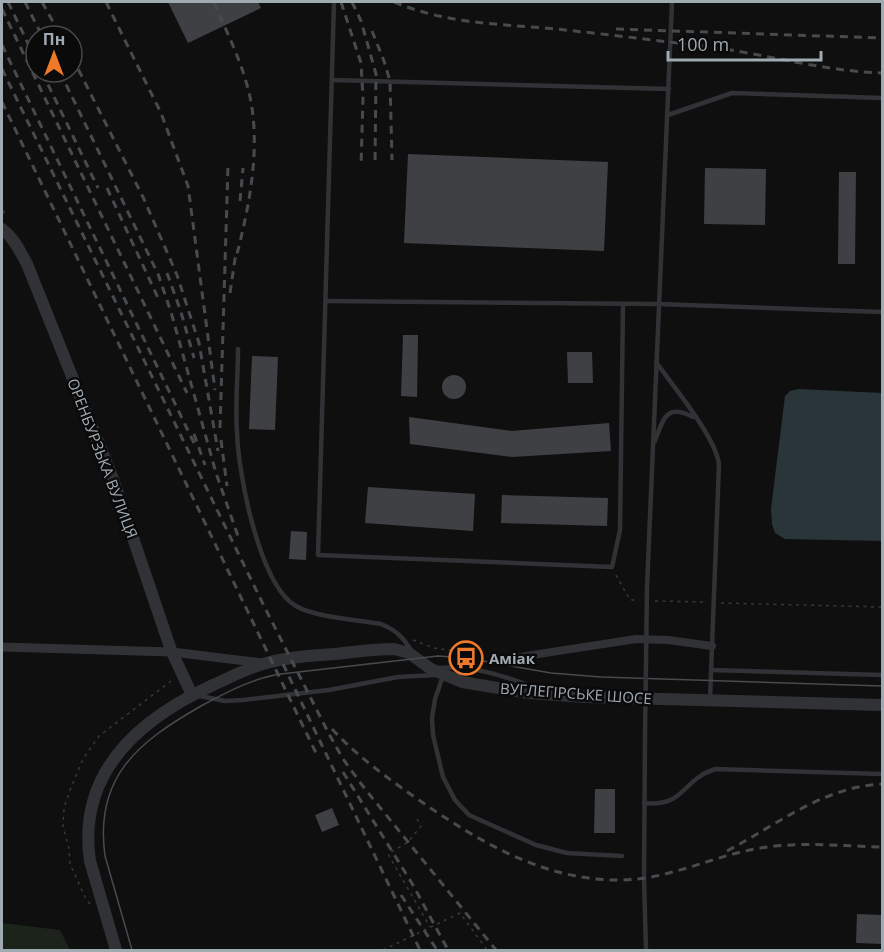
<svg xmlns="http://www.w3.org/2000/svg" width="884" height="952" font-family="'Open Sans',sans-serif">
<style>
.green{fill:#1c231b}
.water{fill:#293538}
.building{fill:#3e4043}
.lines{fill:none;stroke-linecap:round;stroke-linejoin:round}
.path{stroke:#36393c;stroke-width:1.5;stroke-dasharray:3 4.5;stroke-linecap:butt}
.service{stroke:#303235;stroke-width:4.5}
.pedestrian{stroke:#303235;stroke-width:8}
.minor{stroke:#303235;stroke-width:9}
.tertiary{stroke:#303235;stroke-width:12}
.tram{stroke:#474b4e;stroke-width:1.5}
.rail{stroke:#474b4e;stroke-width:3;stroke-dasharray:8 6;stroke-linecap:butt}
.service-bridge{stroke:#303235;stroke-width:4.5}
.labels{text-anchor:middle;dominant-baseline:central;stroke-width:5;stroke-linejoin:round;paint-order:stroke}
.street-label{font-size:15px;fill:#a0aab1;stroke:#0a0a0b}
.poi-label{font-size:15px;font-weight:bold;fill:#a0aab1;stroke:#0a0a0b;text-anchor:start}
</style>
<rect width="100%" height="100%" fill="#0f0f10"/>
<polygon class="green" points="2,923 60,930 70,950 2,950"/>
<polygon class="water" points="799,389 882,393 882,541 785,539 775,533 772,524 771,509 785,396 790,391"/>
<g class="building">
<polygon points="168,2 258,2 261,8 188,43"/>
<polygon points="408,154 608,162 604,251 404,243"/>
<polygon points="705,168 766,169 765,225 704,224"/>
<polygon points="839,172 856,172 855,264 838,264"/>
<polygon points="403,335 418,335 417,397 401,396"/>
<polygon points="567,352 592,352 593,383 568,383"/>
<polygon points="252,356 278,357 275,430 249,429"/>
<circle cx="454" cy="387" r="12"/>
<polygon points="409,417 511,431 609,423 611,451 512,457 410,444"/>
<polygon points="368,487 475,494 473,531 365,523"/>
<polygon points="502,495 608,498 607,526 501,523"/>
<polygon points="291,531 307,532 306,560 289,559"/>
<polygon points="595,789 615,789 615,833 594,833"/>
<polygon points="332,808 339,825 322,832 315,815"/>
<polygon points="857,914 882,915 882,944 856,943"/>
</g>
<g class="lines">
<g class="path">
<polyline points="2,203 5,217"/>
<polyline points="616,575 630,600 639,600"/>
<polyline points="655,601 705,602"/>
<polyline points="721,603 882,607"/>
<polyline points="413,640 434,648 463,652 466,658"/>
<polyline points="417,819 421,826 408,842 388,854 430,927"/>
<polyline points="90,904 86,899 70,864 69,849 63,826 64,808 70,790 83,759 99,736 171,681"/>
<polyline points="383,950 460,913 487,950"/>
</g>
<g class="service">
<polyline points="334,2 318,555 612,567 620,530 623,305"/>
<polyline points="332,80 669,89"/>
<polyline points="668,115 732,93 882,98"/>
<polyline points="326,301 658,304 882,312"/>
<path d="M238 349C238 376 235 404 237 432 238 472 259 585 296 606 314 617 358 620 381 624 396 630 404 638 412 652"/>
<path d="M656 362C673 386 715 436 719 464L710 700"/>
<path d="M655 441C663 419 666 403 693 417"/>
<polyline points="647,587 672,2"/>
<path d="M439 668C474 665 507 677 539 689"/>
<polyline points="711,670 882,675"/>
<polyline points="443,676 435,699 432,718 433,735 443,777 455,800 469,815 536,845 567,853 622,856"/>
<polyline points="200,696 225,701 243,700 329,690 398,677 435,675"/>
<polyline points="645,736 644,878 646,950"/>
<path d="M644 803C686 807 681 780 715 769L882 774"/>
</g>
<polyline class="pedestrian" points="500,660 636,639 668,640 712,646"/>
<polyline class="minor" points="2,647 172,652 262,663"/>
<g class="tertiary">
<path d="M2 229C14 238 20 251 27 264L113 479 171 650 192 695"/>
<path d="M116 950 90 861C77 773 139 719 213 685 229 678 245 669 263 664 286 657 311 656 335 654 355 652 374 649 394 649L409 653 431 669 462 682 528 693 585 697 882 705"/>
</g>
<path class="tram" d="M132 950 105 856C94 777 138 742 201 706 225 693 253 678 281 674L438 656 466 658 551 673 601 677 882 686"/>
<g class="rail">
<polyline points="8,2 36,60"/>
<polyline points="25,2 42,36"/>
<polyline points="42,2 61,36"/>
<polyline points="106,2 161,113 188,186 215,390"/>
<path d="M214 2C227 33 243 64 250 97 261 150 249 207 236 258"/>
<polyline points="341,2 361,63 363,98 361,166"/>
<polyline points="352,2 361,21 376,74 375,164"/>
<path d="M394 2C447 24 500 24 556 29 604 34 653 40 702 46 762 53 821 71 882 73"/>
<polyline points="2,9 187,393"/>
<polyline points="616,29 882,38"/>
<polyline points="372,31 384,61 390,81 392,160"/>
<polyline points="2,45 194,443"/>
<polyline points="72,57 143,197 177,275 199,343 218,451"/>
<polyline points="2,69 263,604 329,734 343,759 365,789 496,950"/>
<polyline points="42,72 98,188"/>
<polyline points="60,72 158,274 171,312 216,473 239,539"/>
<polyline points="2,102 316,753"/>
<polyline points="107,188 159,300"/>
<polyline points="240,201 243,168"/>
<polyline points="167,273 181,312 194,358"/>
<polyline points="230,293 236,252"/>
<polyline points="220,428 228,166"/>
<polyline points="194,434 205,465"/>
<polyline points="221,440 227,486"/>
<polyline points="283,664 420,950"/>
<path d="M332 729C357 756 386 777 416 798 478 841 545 882 623 880 669 879 711 857 755 849 797 841 841 846 882 847"/>
<polyline points="343,772 413,885 448,950"/>
<path d="M727 851C778 824 823 787 882 784"/>
<polyline points="401,895 437,950"/>
</g>
<polyline class="service-bridge" points="645,736 647,587"/>
</g>
<defs>
<symbol id="bus-ring" viewBox="-11 -11 22 22"><circle r="9.5" fill="#0a0a0b" stroke="#ee7929" stroke-width="1.5"/><path d="M-5-6H5V4H4V6H2V4H-2V6H-4V4H-5ZM-3.5-4V0h7V-4ZM-3.5 1.2v1.5H-2V1.2ZM2 1.2v1.5H3.5V1.2Z" fill="#ee7929"/></symbol>
</defs>
<g fill-rule="evenodd">
<use href="#bus-ring" x="447" y="639" width="38" height="38"/>
</g>
<g class="labels">
<g class="street-label">
<text transform="translate(103 458) rotate(69)">ОРЕНБУРЗЬКА ВУЛИЦЯ</text>
<text transform="translate(576 693) rotate(4)">ВУГЛЕГІРСЬКЕ ШОСЕ</text>
</g>
<g class="poi-label">
<text x="489" y="658">Аміак</text>
</g>
</g>
<rect width="884" height="952" fill="none" stroke="#a0aab1" stroke-width="6"/>
<g transform="translate(54 54)"><circle r="28" fill="#0a0a0b" stroke="#464a4d" stroke-width="1.5"/>
<path d="M0-4.5L10 22L0 15L-10 22Z" fill="#ee7929"/>
<text y="-9" font-size="16" font-weight="bold" text-anchor="middle" fill="#a0aab1">Пн</text>
</g>
<path d="M668 51v9h153v-9" fill="none" stroke="#a0aab1" stroke-width="3"/>
<text x="677" y="51" font-size="18" fill="#a0aab1" stroke="#0a0a0b" stroke-width="4.5" paint-order="stroke">100 m</text>
</svg>
